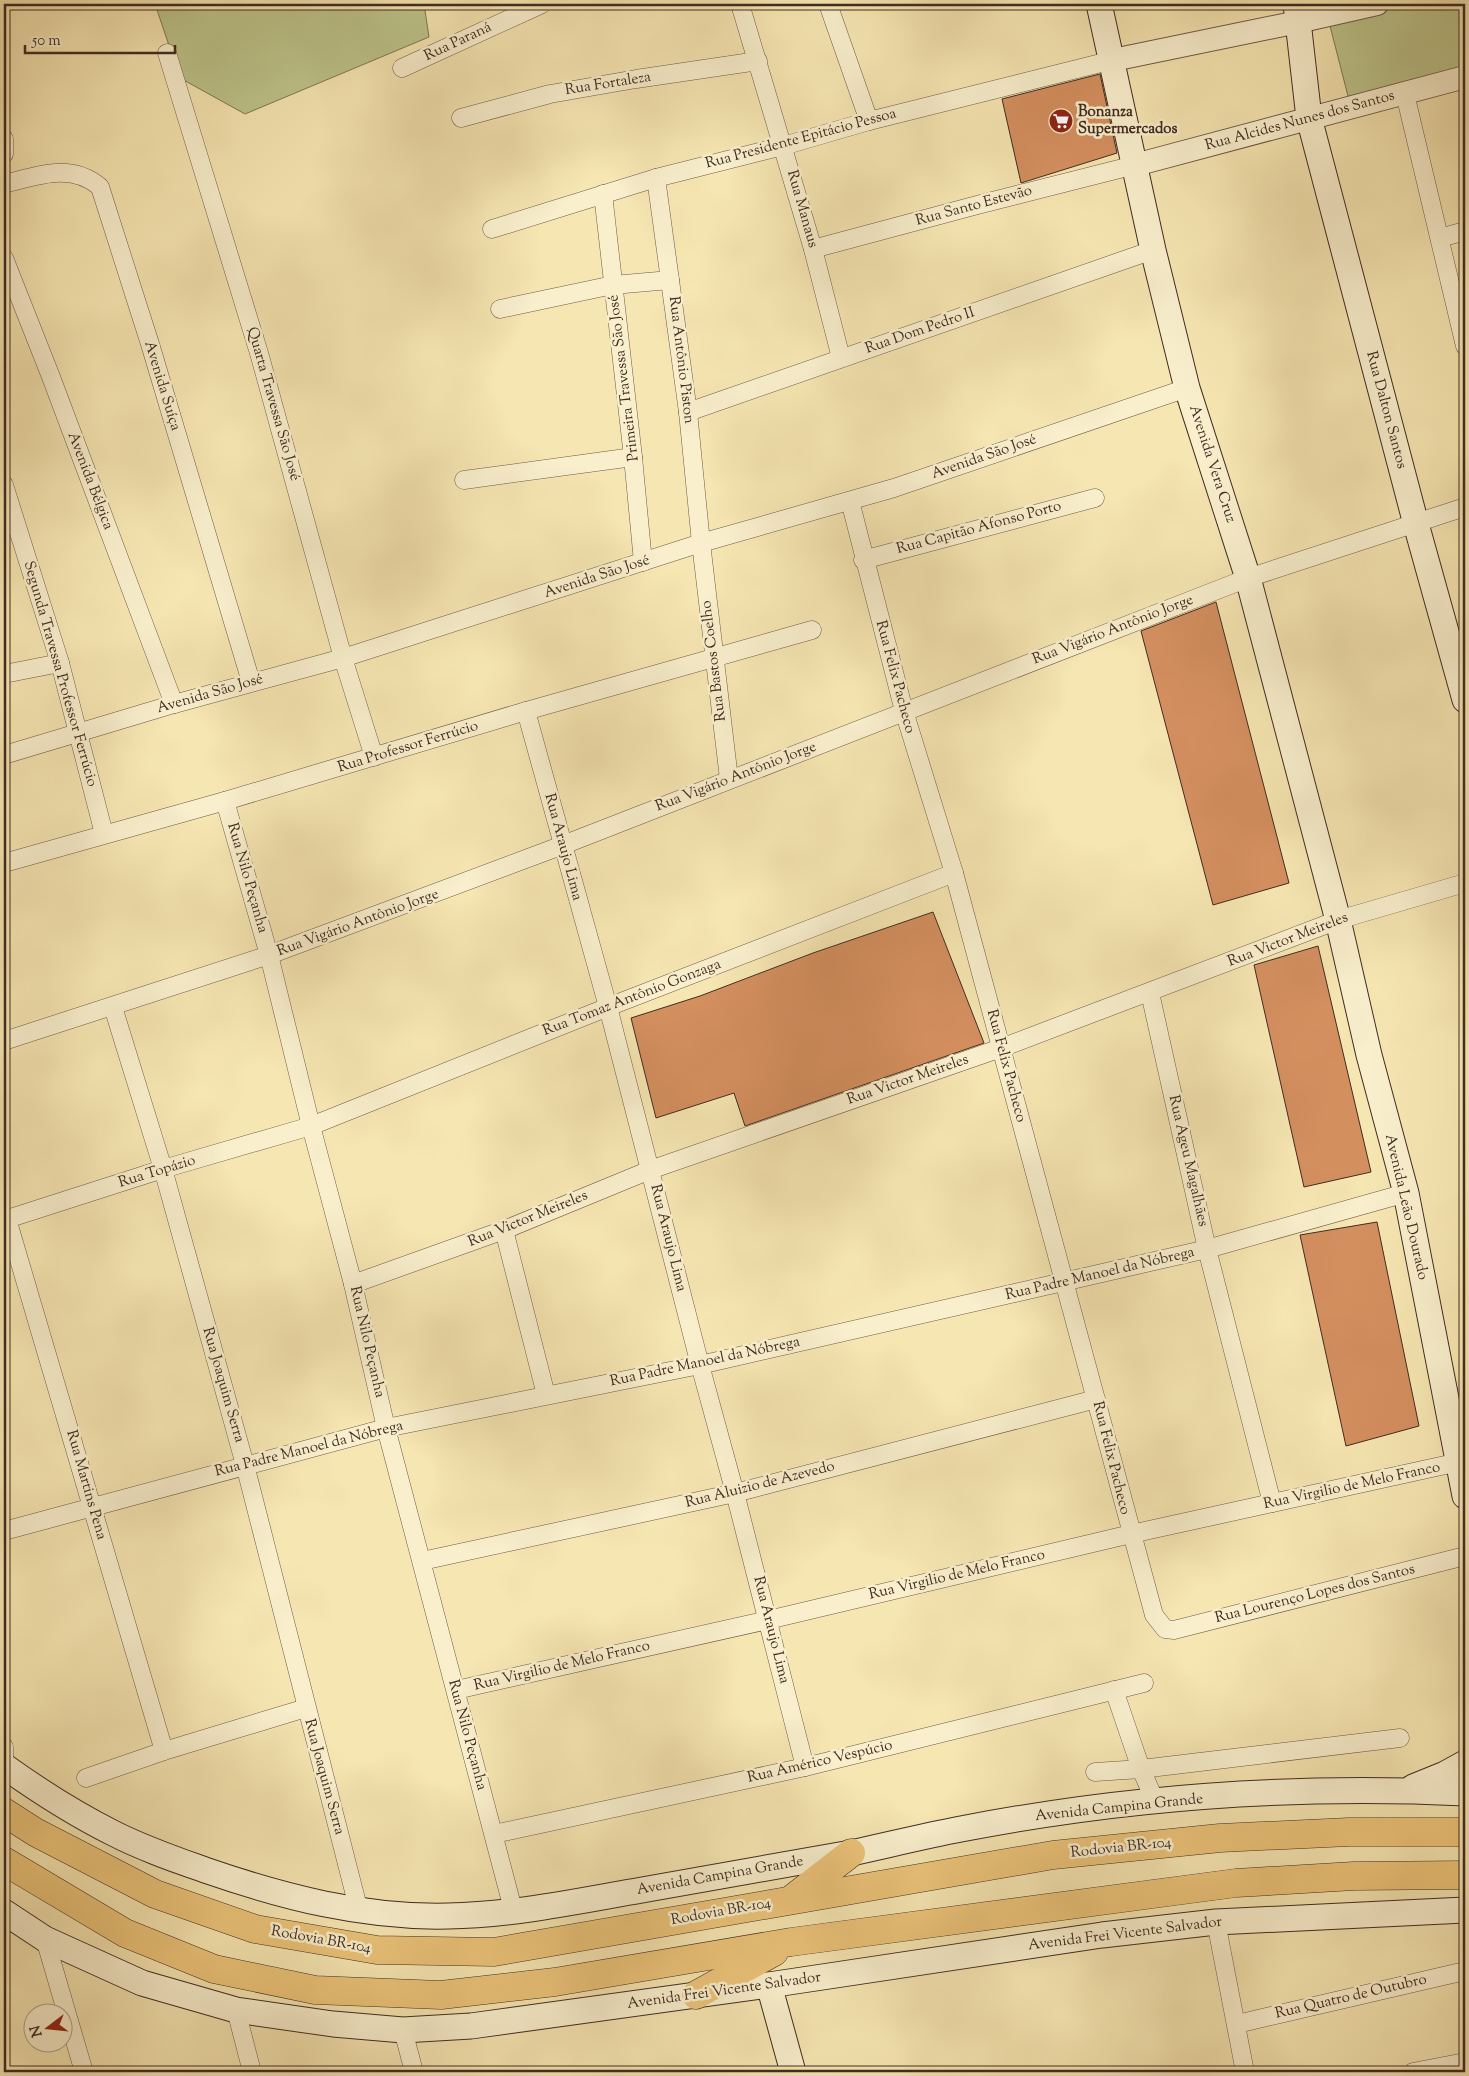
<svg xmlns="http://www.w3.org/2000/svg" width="1469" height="2076" font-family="'Sorts Mill Goudy',serif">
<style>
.green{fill:#bdc48b;stroke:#7e7857}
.building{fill:#d48f5f;stroke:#402c23}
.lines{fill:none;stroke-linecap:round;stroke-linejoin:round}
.minor-casing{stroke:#6e5a47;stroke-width:19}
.tertiary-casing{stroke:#6e5a47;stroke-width:24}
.secondary-casing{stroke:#402c23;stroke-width:27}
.trunk-casing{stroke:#402c23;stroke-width:29}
.minor{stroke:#f9efcd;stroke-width:18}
.tertiary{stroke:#f9efcd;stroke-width:22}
.secondary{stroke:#f9efcd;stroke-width:25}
.trunk{stroke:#ebc379;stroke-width:28}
.labels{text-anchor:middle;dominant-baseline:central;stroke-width:5;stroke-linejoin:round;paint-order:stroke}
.street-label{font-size:15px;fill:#402c23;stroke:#f9efcd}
.poi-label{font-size:15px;font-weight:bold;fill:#402c23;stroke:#f9efcd;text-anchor:start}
</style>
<rect width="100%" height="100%" fill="#f6e6b2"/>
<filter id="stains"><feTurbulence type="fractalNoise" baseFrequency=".004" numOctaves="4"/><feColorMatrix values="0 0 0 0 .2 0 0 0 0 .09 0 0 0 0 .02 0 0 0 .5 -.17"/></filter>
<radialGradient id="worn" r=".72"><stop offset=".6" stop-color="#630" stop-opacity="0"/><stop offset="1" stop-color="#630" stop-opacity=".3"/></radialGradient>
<g class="green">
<polygon points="155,4 424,4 429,37 245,114 180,78"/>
<polygon points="1401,4 1465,4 1465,71 1349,100 1329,22"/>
</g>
<g class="building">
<polygon points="1100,74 1117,153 1021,183 1002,99"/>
<polygon points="1216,602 1289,883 1213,905 1141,631"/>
<polygon points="933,912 984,1043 745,1126 734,1093 656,1118 631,1018 700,996 813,953"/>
<polygon points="1318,946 1371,1172 1304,1187 1254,965"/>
<polygon points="1377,1222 1419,1426 1346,1446 1300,1235"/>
</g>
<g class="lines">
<defs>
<g id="minor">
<polyline points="740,4 813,249 841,358"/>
<polyline points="828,4 869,121"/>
<polyline points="167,53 259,353 343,658 374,757"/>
<polyline points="402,68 542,4"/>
<polyline points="1405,94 1465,346"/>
<polyline points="461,118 550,94 636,79 758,61"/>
<polyline points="4,139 4,154"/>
<polyline points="656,178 688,412 701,543 729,779"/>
<path d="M4 184C37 176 71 162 100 187L150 344 251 682"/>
<polyline points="603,194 633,457 643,562"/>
<polyline points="492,229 656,178 783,146 869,121 1113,60"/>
<polyline points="1440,238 1465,231"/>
<polyline points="813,249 981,204 1135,165"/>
<polyline points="4,258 51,377 174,704"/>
<polyline points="500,309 613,285 670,280"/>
<polyline points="688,412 1153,250"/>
<polyline points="464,480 633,457"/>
<polyline points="4,485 60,663 104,834"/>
<polyline points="850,501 904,711 954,873 1154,1615 1165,1629 1174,1630 1465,1556"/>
<polyline points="863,560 1095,498"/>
<polyline points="4,674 60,663"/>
<polyline points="526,711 608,1007 700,1365 735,1493 805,1767"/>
<polyline points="4,755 174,704 343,658 701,543 894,488 1187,388"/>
<polyline points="225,801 269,955 311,1126 353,1284 386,1428 514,1913"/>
<polyline points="4,863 225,801 526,711 812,630"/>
<polyline points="1150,993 1207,1249 1272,1503"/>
<polyline points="113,1007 163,1169 245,1465 359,1911"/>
<polyline points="4,1041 269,955 563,845 1248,578 1465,507"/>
<polyline points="7,1219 164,1751"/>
<polyline points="4,1220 163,1169 311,1126 608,1007 954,873"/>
<polyline points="504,1230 546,1395"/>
<polyline points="353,1284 504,1230 650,1170 1001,1048 1338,920 1465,883"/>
<polyline points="4,1531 386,1428 700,1365 1207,1249 1406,1193"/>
<polyline points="422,1561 735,1493 1096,1399"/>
<polyline points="456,1690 768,1620 1131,1534 1459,1462"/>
<polyline points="1114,1690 1141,1769 1155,1801"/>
<polyline points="4,1747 4,1758"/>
<polyline points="1095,1772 1141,1769 1400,1738"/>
<polyline points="86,1778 164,1751 306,1708"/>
<polyline points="494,1834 805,1767 1144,1683"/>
<polyline points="1216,1922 1245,2072"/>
<polyline points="45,1939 84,2072"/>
<polyline points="236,2010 252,2072"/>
<polyline points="1237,2024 1465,1971"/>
<polyline points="403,2030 414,2072"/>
<polyline points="1413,2072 1465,2062"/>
</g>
<g id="tertiary">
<polyline points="1113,60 1298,22 1377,4"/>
<polyline points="1135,165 1465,77"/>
</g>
<g id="secondary">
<polyline points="1099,4 1153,250 1187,388 1248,578 1338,920 1369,1055 1406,1193 1465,1496"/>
<polyline points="1296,4 1309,118 1416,524 1465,700"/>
<path d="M4 1766C39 1791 75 1814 113 1833 142 1848 174 1859 205 1870 283 1897 364 1918 448 1916 514 1915 578 1901 642 1890 712 1877 781 1866 851 1853 888 1845 924 1836 961 1829 1126 1797 1298 1785 1465 1793"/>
<polyline points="1413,1787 1445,1774 1465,1763"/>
<polyline points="4,1912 45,1939 142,1983 236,2010 333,2024 403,2030 471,2026 769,1985 1102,1935 1216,1922 1465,1910"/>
<polyline points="769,1985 793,2072"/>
</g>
<g id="trunk">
<polyline points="4,1812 35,1832 155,1894 255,1929 377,1950 494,1952 1053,1855 1220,1838 1349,1832 1465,1832"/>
<polyline points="4,1861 125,1933 214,1969 315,1990 441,1995 555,1982 791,1942 1236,1883 1354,1876 1465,1875"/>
<polyline points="793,1898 851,1853"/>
<polyline points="696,1995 774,1952"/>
</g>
</defs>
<use href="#minor" class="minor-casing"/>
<use href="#tertiary" class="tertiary-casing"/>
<use href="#secondary" class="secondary-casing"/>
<use href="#trunk" class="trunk-casing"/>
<use href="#minor" class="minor"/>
<use href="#tertiary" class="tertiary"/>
<use href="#secondary" class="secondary"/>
<use href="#trunk" class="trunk"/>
</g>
<defs>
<symbol id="supermarket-disc" viewBox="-11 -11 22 22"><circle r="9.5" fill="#8f2418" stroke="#f9efcd"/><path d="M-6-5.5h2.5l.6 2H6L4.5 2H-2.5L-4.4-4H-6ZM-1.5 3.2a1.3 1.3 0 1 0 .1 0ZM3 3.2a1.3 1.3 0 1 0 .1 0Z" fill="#fff"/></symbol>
</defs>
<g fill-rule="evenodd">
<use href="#supermarket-disc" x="1047" y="107" width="28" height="28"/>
</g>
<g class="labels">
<g class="street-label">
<text transform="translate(458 42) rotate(-25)">Rua Paraná</text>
<text transform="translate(608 84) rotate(-9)">Rua Fortaleza</text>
<text transform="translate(1300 121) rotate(-15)">Rua Alcides Nunes dos Santos</text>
<text transform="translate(801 139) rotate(-15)">Rua Presidente Epitácio Pessoa</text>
<text transform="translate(974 206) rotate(-15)">Rua Santo Estevão</text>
<text transform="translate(802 209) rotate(74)">Rua Manaus</text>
<text transform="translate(920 331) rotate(-19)">Rua Dom Pedro II</text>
<text transform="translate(681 360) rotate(83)">Rua Antônio Piston</text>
<text transform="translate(624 378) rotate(-97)">Primeira Travessa São José</text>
<text transform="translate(162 386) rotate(73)">Avenida Suíça</text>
<text transform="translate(273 404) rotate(74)">Quarta Travessa São José</text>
<text transform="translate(1386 410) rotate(75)">Rua Dalton Santos</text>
<text transform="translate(984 457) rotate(-19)">Avenida São José</text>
<text transform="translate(1212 464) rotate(72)">Avenida Vera Cruz</text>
<text transform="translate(90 481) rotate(69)">Avenida Bélgica</text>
<text transform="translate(979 528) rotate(-15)">Rua Capitão Afonso Porto</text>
<text transform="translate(597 577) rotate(-18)">Avenida São José</text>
<text transform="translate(1113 630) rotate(-21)">Rua Vigário Antônio Jorge</text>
<text transform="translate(714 661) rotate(-97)">Rua Bastos Coelho</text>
<text transform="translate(60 674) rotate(74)">Segunda Travessa Professor Ferrúcio</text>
<text transform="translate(895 677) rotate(75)">Rua Felix Pacheco</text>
<text transform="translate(210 694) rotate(-16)">Avenida São José</text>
<text transform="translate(408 747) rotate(-17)">Rua Professor Ferrúcio</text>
<text transform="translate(736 777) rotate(-21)">Rua Vigário Antônio Jorge</text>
<text transform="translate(563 847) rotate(75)">Rua Araujo Lima</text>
<text transform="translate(247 878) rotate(74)">Rua Nilo Peçanha</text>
<text transform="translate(358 923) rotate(-20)">Rua Vigário Antônio Jorge</text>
<text transform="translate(1288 940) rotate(-21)">Rua Victor Meireles</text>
<text transform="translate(632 998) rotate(-21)">Rua Tomaz Antônio Gonzaga</text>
<text transform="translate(1006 1066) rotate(75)">Rua Felix Pacheco</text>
<text transform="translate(908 1080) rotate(-19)">Rua Victor Meireles</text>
<text transform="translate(1188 1161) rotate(77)">Rua Ageu Magalhães</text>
<text transform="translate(157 1172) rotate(-17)">Rua Topázio</text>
<text transform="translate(1406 1207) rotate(77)">Avenida Leão Dourado</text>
<text transform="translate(528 1219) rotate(-22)">Rua Victor Meireles</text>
<text transform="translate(668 1238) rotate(76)">Rua Araujo Lima</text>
<text transform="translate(1100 1274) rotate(-13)">Rua Padre Manoel da Nóbrega</text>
<text transform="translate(367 1342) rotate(77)">Rua Nilo Peçanha</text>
<text transform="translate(705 1362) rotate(-12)">Rua Padre Manoel da Nóbrega</text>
<text transform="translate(223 1385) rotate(74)">Rua Joaquim Serra</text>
<text transform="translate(309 1449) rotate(-14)">Rua Padre Manoel da Nóbrega</text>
<text transform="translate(1111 1458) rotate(76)">Rua Felix Pacheco</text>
<text transform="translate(86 1485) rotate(74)">Rua Martins Pena</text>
<text transform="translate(760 1485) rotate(-14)">Rua Aluizio de Azevedo</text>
<text transform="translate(1352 1486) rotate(-12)">Rua Virgilio de Melo Franco</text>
<text transform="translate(957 1575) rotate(-13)">Rua Virgilio de Melo Franco</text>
<text transform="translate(1315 1594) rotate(-14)">Rua Lourenço Lopes dos Santos</text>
<text transform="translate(771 1630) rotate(76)">Rua Araujo Lima</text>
<text transform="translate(562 1666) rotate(-13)">Rua Virgilio de Melo Franco</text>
<text transform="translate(467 1735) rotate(75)">Rua Nilo Peçanha</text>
<text transform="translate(820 1762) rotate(-13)">Rua Américo Vespúcio</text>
<text transform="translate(324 1777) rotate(75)">Rua Joaquim Serra</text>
<text transform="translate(1119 1808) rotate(-6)">Avenida Campina Grande</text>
<text transform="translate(1121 1848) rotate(-6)">Rodovia BR-104</text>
<text transform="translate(720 1876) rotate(-10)">Avenida Campina Grande</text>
<text transform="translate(721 1912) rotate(-10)">Rodovia BR-104</text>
<text transform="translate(1125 1934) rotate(-7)">Avenida Frei Vicente Salvador</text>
<text transform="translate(321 1940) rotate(10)">Rodovia BR-104</text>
<text transform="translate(724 1991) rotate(-8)">Avenida Frei Vicente Salvador</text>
<text transform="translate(1351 1997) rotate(-13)">Rua Quatro de Outubro</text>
</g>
<g class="poi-label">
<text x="1078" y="112">Bonanza<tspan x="1078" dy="17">Supermercados</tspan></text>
</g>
</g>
<rect width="1469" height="2076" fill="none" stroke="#f6e6b2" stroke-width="20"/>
<rect x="5" y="5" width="1459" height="2066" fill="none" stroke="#402c23" stroke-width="2.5"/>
<rect x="10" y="10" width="1449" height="2056" fill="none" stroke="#402c23"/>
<g transform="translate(48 2028) rotate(254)"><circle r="24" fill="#f9efcd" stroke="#afa189"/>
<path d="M0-4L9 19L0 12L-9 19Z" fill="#8f2418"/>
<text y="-8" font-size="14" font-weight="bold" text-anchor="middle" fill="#402c23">N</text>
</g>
<path d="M25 45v8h150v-8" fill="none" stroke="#402c23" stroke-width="2.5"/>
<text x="32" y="45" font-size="15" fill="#402c23" stroke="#f9efcd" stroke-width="4" paint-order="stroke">50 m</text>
<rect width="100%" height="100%" filter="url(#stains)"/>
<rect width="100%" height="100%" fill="url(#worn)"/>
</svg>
